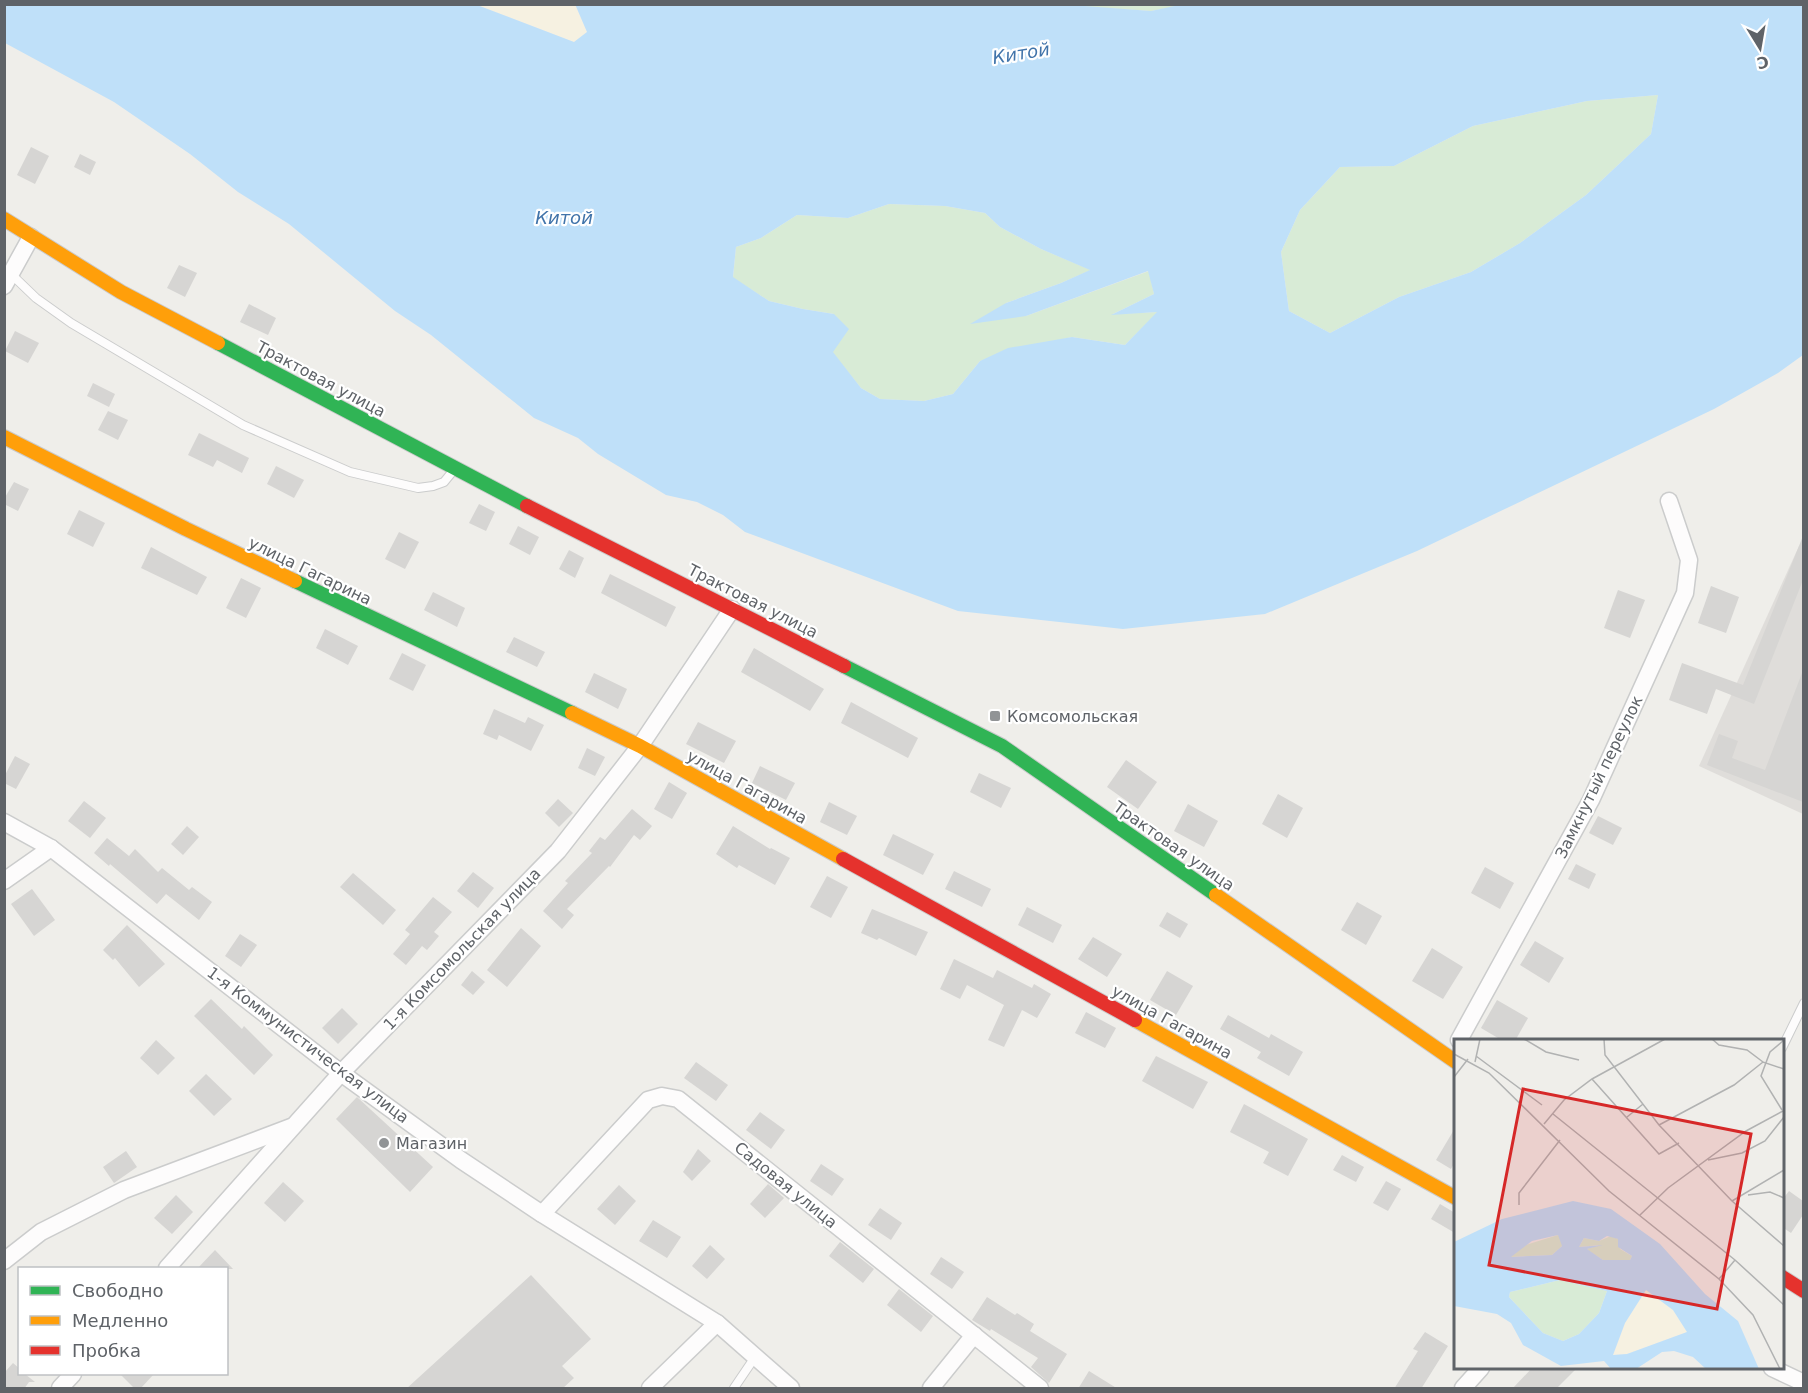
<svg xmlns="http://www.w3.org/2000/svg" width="1808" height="1393" font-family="'DejaVu Sans',sans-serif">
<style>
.industrial{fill:#dfddda}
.green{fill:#d8ebd6}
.sand{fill:#f6f1e1}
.water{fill:#bfe0f9;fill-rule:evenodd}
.building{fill:#d6d5d3}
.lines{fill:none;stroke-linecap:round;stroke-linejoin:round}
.lane-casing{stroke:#cbcccc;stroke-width:10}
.street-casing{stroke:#cbcccc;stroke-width:19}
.fast-casing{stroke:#cacacb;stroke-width:16}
.slow-casing{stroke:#cacacb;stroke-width:16}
.jam-casing{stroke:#cacacb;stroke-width:16}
.lane{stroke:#fdfcfc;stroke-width:8}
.street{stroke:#fdfcfc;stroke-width:16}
.fast{stroke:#30b455;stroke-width:14}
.slow{stroke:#ff9f0a;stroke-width:14}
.jam{stroke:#e5322d;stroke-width:14}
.poi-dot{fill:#919496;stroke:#fff;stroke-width:2}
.labels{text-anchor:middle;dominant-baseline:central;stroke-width:4.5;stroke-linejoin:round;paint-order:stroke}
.street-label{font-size:16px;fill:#5f6368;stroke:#fff}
.poi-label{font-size:16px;fill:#5f6368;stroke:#fff;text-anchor:start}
.water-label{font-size:18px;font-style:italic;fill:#4174aa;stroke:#fff}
.inset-road{fill:none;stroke:#b1b2b2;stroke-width:1.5}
.view{fill:#d62828;fill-opacity:0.15;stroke:#d62828;stroke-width:3}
.inset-edge{fill:none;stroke:#5f6368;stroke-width:3}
</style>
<rect width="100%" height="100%" fill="#efeeea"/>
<polygon class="industrial" points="1799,546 1803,548 1803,814 1699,766"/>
<g class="green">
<polygon points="1058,5 1184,5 1151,11"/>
<polygon points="1658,95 1651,134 1586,195 1520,243 1471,272 1399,297 1330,333 1289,311 1281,252 1300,210 1340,167 1394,166 1473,126 1587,101"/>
<polygon points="889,204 945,206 985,213 1000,227 1041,249 1091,270 1061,283 1006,303 1026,316 1149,271 1154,294 1113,314 1158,312 1125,345 1072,337 1050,342 980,361 953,394 924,401 880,399 861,388 832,352 834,314 803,309 769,301 733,278 736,247 761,238 797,215 848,218"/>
</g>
<polygon class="sand" points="477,5 575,5 587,32 574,42"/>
<path class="water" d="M575 4H1058L1151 11 1184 4 1803 5V355L1778 373 1714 409 1645 442 1417 551 1265 614 1123 629 958 611 745 532 723 515 697 502 666 495 598 454 578 438 534 418 431 335 395 311 289 224 238 192 190 154 114 102 5 43V5H477L574 42 587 32ZM1658 95 1651 134 1586 195 1520 243 1471 272 1399 297 1330 333 1289 311 1281 252 1300 210 1340 167 1394 166 1473 126 1587 101ZM889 204 945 206 985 213 1000 227 1041 249 1090 270 1061 283 1006 303 970 324 1026 316 1148 271 1154 294 1111 315 1157 312 1125 345 1072 337 1008 348 980 361 953 394 924 401 880 399 861 388 833 352 849 329 834 314 803 309 769 301 733 277 736 247 761 238 797 215 848 218Z"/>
<g class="building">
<polygon points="31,147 49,156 35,184 17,175"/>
<polygon points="80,154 96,162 90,175 74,167"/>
<polygon points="179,265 197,273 185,297 167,288"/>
<polygon points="249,304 276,318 268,335 240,322"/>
<polygon points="15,331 39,343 28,363 5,351"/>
<polygon points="93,383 115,394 109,407 87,396"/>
<polygon points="108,411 128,420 118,440 98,430"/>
<polygon points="199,433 249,458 242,473 217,460 213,467 188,455"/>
<polygon points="276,466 304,480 294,498 267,484"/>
<polygon points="14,482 29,489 18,511 4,504 4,499"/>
<polygon points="479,504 495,512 486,531 469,523"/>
<polygon points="79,510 105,523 93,547 67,534"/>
<polygon points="518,526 539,537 530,555 509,544"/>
<polygon points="399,532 419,542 405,569 385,559"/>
<polygon points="1803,536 1803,580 1754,704 1716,689 1707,714 1669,700 1682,663 1743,685"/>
<polygon points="151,547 207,577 197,595 141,568"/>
<polygon points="569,550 584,558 575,578 559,569"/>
<polygon points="610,574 676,607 666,627 601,593"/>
<polygon points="241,578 261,588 246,618 226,608"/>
<polygon points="1711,586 1739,597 1726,633 1698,623"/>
<polygon points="1618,590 1645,600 1630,638 1604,628"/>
<polygon points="433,592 465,608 457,627 424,610"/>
<polygon points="325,629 358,646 348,665 316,648"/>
<polygon points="514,637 545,652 537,667 506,652"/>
<polygon points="754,648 824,689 810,711 741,672"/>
<polygon points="402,653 426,665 413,691 389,679"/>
<polygon points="594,673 627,689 618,709 585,692"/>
<polygon points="1802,673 1803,802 1707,765 1719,734 1738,741 1732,758 1765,770"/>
<polygon points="851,702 918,738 908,758 841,723"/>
<polygon points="494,709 525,723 528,717 544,725 531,751 499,735 497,740 483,734"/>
<polygon points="698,722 736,741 724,763 686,744"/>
<polygon points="587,748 605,757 595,776 578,768"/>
<polygon points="15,756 30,764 16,789 4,783 4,777"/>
<polygon points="1126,760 1157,782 1138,809 1107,787"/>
<polygon points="760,766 795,783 786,800 752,783"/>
<polygon points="979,773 1011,788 1001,808 970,792"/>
<polygon points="669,782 687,793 672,819 654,809"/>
<polygon points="1278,794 1303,808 1287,838 1262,824"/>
<polygon points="558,799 573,813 559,827 545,813"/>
<polygon points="84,801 106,818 90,838 68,821"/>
<polygon points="829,802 857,816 847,835 820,822"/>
<polygon points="1188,804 1218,821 1204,847 1174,831"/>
<polygon points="632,809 652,826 640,840 634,835 610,867 609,866 567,909 574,915 562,929 543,911 568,883 565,881 592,853 589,851 600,837 605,840"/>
<polygon points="1598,816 1622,828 1613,845 1589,833"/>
<polygon points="187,826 199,837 183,855 171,844"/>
<polygon points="733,826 770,849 771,848 790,858 775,885 739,865 737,868 716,854"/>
<polygon points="893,834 934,854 923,875 883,855"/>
<polygon points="107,838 129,856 135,849 158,872 162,868 189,890 192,887 212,902 199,920 166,894 157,904 110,864 109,866 94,853"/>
<polygon points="1576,864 1596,874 1589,889 1568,879"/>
<polygon points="1485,867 1514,883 1500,909 1471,893"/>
<polygon points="954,871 991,889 982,907 945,889"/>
<polygon points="473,872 494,888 478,908 457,891"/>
<polygon points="353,873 396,910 383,925 340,887"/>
<polygon points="827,876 848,887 831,918 810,907"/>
<polygon points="32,889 55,920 34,936 11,904"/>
<polygon points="433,897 452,912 434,932 439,936 427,950 422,946 406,965 393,954 410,934 405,930"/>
<polygon points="1357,902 1382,916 1366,945 1341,930"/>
<polygon points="1027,907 1062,925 1053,943 1018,925"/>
<polygon points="872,909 928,932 916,956 879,938 877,940 861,933"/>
<polygon points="1167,912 1188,924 1180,938 1159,926"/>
<polygon points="127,925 165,964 139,987 115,958 113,960 103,950"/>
<polygon points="521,928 541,946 507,987 487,970"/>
<polygon points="240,934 257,945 241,967 225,956"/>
<polygon points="1093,937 1122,954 1107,977 1078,959"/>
<polygon points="1535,941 1564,958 1549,983 1520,965"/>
<polygon points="1432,948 1463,967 1443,999 1412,981"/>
<polygon points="954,959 993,978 997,970 1032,988 1034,984 1051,994 1037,1018 1022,1010 1004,1047 988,1040 1004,1005 967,985 960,999 940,989"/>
<polygon points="472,971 485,982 473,995 461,985"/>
<polygon points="1167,971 1193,986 1176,1015 1150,1000"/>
<polygon points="211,999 242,1029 244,1026 273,1055 254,1075 194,1016"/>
<polygon points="1497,1000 1528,1018 1515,1041 1503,1041 1481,1028"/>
<polygon points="342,1008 358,1024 338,1044 322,1028"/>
<polygon points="1086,1012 1116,1028 1105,1048 1075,1033"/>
<polygon points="1228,1015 1269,1038 1271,1034 1303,1052 1289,1076 1257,1058 1261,1052 1220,1029"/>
<polygon points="156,1040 175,1058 158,1075 140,1058"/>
<polygon points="1156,1056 1208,1082 1193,1109 1142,1081"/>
<polygon points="696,1062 728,1085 716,1101 684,1078"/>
<polygon points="206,1074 232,1099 214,1116 189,1091"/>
<polygon points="357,1097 433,1167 410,1192 336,1119"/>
<polygon points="1244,1104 1308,1139 1288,1176 1263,1163 1269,1152 1230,1132"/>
<polygon points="760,1112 785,1130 771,1149 746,1130"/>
<polygon points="1455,1128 1455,1162 1451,1169 1436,1160"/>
<polygon points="698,1149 711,1161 692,1181 683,1172"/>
<polygon points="126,1151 137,1167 114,1183 103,1167"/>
<polygon points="1342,1155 1364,1167 1356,1182 1333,1170"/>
<polygon points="821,1164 844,1179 832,1196 810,1181"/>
<polygon points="1386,1181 1401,1189 1388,1211 1373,1203"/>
<polygon points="283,1182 304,1201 285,1222 264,1203"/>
<polygon points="768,1184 784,1198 765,1218 750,1204"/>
<polygon points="619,1185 636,1201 615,1225 597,1209"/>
<polygon points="1789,1191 1803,1201 1803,1215 1791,1233 1782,1227 1782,1200"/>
<polygon points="176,1195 193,1212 172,1234 154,1218"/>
<polygon points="1440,1204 1455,1213 1455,1233 1431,1219"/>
<polygon points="880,1208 902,1223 891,1240 868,1225"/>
<polygon points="653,1220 681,1237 667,1258 639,1241"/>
<polygon points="840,1242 874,1269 863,1283 829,1256"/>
<polygon points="710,1245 725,1259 707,1279 692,1266"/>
<polygon points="215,1250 233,1269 197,1269"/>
<polygon points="941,1257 964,1272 952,1289 930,1274"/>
<polygon points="531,1275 591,1339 562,1366 574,1378 562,1389 406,1389"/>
<polygon points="899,1289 933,1316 921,1332 887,1305"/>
<polygon points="987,1297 1015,1315 1017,1313 1034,1324 1030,1331 1067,1354 1049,1383 1031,1367 1038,1358 991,1329 990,1331 972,1320"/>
<polygon points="1425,1332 1448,1346 1421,1389 1394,1389 1418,1351 1413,1349"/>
<polygon points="13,1363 20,1369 20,1374 25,1374 35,1382 29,1382 24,1389 4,1389 4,1373"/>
<polygon points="1532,1368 1577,1368 1556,1389 1512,1389"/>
<polygon points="1089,1371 1118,1389 1078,1389"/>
<polygon points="120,1374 154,1374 140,1389 135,1389"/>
</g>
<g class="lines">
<defs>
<g id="lane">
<polyline points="11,274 36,298 71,323 243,425 350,472 418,488 433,486 444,482 453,471"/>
<polyline points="1782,1048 1804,1003"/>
<polyline points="734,1388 755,1357"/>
</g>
<g id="street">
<polyline points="4,286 31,237"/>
<polyline points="4,822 51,848 341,1073 461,1160 542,1214 717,1323 791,1388"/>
<polyline points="4,881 51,848"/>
<polyline points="1459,1040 1591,800 1685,593 1689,560 1669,501"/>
<polyline points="542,1214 648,1100 662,1096 678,1099 1040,1388"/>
<polyline points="4,1261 41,1232 124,1190 291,1127"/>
<polyline points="167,1268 341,1073 558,851 640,746 732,609"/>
<polyline points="1772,1368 1804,1383"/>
<polyline points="60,1388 73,1374"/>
<polyline points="650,1388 717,1323"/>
<polyline points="931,1388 974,1335"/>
<polyline points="1463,1388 1481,1368"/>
</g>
<g id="fast">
<polyline points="218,343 527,506"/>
<polyline points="295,581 572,713"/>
<polyline points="844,666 1002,746 1216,895"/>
</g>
<g id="slow">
<polyline points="4,219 121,292 218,343"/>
<polyline points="4,437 186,529 295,581"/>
<polyline points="572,713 640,746 843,859"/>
<polyline points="1216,895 1456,1062"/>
<polyline points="1135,1020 1456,1198"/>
</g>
<g id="jam">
<polyline points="527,506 844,666"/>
<polyline points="843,859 1135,1020"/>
<polyline points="1782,1277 1804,1291"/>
</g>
</defs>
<use href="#lane" class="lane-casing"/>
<use href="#street" class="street-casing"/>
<use href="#fast" class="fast-casing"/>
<use href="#slow" class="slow-casing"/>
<use href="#jam" class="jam-casing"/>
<use href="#lane" class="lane"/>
<use href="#street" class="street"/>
<use href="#fast" class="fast"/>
<use href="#slow" class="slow"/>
<use href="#jam" class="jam"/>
</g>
<g class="poi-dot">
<rect x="989" y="710" width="12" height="12" rx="3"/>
<circle cx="384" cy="1143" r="6"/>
</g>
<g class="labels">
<g class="street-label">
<text transform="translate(321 379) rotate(28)">Трактовая улица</text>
<text transform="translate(310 571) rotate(26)">улица Гагарина</text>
<text transform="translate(753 601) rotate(27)">Трактовая улица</text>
<text transform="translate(1599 777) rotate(-64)">Замкнутый переулок</text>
<text transform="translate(747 787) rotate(29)">улица Гагарина</text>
<text transform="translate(1174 846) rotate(35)">Трактовая улица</text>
<text transform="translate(462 949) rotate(-46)">1-я Комсомольская улица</text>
<text transform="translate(1172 1022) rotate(29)">улица Гагарина</text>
<text transform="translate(308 1045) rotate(37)">1-я Коммунистическая улица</text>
<text transform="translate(786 1185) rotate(39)">Садовая улица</text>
</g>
<g class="poi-label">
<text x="1007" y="716">Комсомольская</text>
<text x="396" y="1143">Магазин</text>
</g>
<g class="water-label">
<text transform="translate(1021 53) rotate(-9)">Китой</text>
<text x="564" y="217">Китой</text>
</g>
</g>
<g transform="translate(1454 1039)">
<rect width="330" height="330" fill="#efeeea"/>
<path d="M104 196 108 200V207L98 216 56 218 68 207ZM157 197 164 200 166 210 178 217 176 221H149L132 210 147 206 125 208 130 199 145 202ZM106 241 153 252 145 274 125 295 109 302 89 294 55 258 56 253Z" fill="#d8ebd6"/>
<path d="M192 251 219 271 233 293 173 315 159 316 171 284Z" fill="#f6f1e1"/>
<path d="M119 162 157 170 206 205 251 255 284 282 305 330H252L239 318 220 312 208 313 182 330H157L150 322 107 327 69 306 57 284 43 275 0 267V203L48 180ZM104 196 108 207 98 216 57 218 78 202ZM153 197 164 200V208L178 217 176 221H149L133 210 149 206 125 208 130 199 145 202ZM106 241 153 252 145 274 125 295 109 302 89 294 55 258 56 253ZM192 251 219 271 233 293 173 315 159 316 171 284Z" fill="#bfe0f9" fill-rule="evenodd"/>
<path class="inset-road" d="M70 0 92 13 125 21M150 0 151 16 205 86 278 162 330 207M258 0 265 6 293 11 309 23M0 15 35 34 155 152 265 240 299 276 326 330M22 17 88 66M21 23 26 0M0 38 14 20M138 40 205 115 225 104M328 71 307 37 316 13 330 1M99 75 281 221 330 266M173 78 189 65M90 85 110 61 138 40 211 0M205 86 280 46 309 23 330 30M254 121 288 114 311 102 330 78M294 156 316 153 330 159M278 162 330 131M65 166V154L106 101M186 176 214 149 292 92 329 72M265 240 281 221"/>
<path class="view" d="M69 50 297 95 263 270 35 226Z"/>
<rect width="330" height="330" class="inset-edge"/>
</g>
<rect width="1808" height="1393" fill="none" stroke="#5f6368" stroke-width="12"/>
<rect x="18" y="1267" width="210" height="108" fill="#ffffff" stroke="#bfc1c3" stroke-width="1.5"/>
<rect x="30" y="1286" width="30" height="9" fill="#30b455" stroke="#bfc1c3" stroke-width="1.5"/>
<text x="72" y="1297" font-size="18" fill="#5f6368">Свободно</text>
<rect x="30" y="1316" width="30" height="9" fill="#ff9f0a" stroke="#bfc1c3" stroke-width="1.5"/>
<text x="72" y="1327" font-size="18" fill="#5f6368">Медленно</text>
<rect x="30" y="1346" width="30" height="9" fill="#e5322d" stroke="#bfc1c3" stroke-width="1.5"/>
<text x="72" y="1357" font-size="18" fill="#5f6368">Пробка</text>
<g transform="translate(1760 48) rotate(169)" stroke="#ffffff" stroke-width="4.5" paint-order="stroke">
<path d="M0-4.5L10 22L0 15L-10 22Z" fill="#5f6368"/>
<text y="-9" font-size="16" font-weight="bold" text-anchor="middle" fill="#5f6368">С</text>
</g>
</svg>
